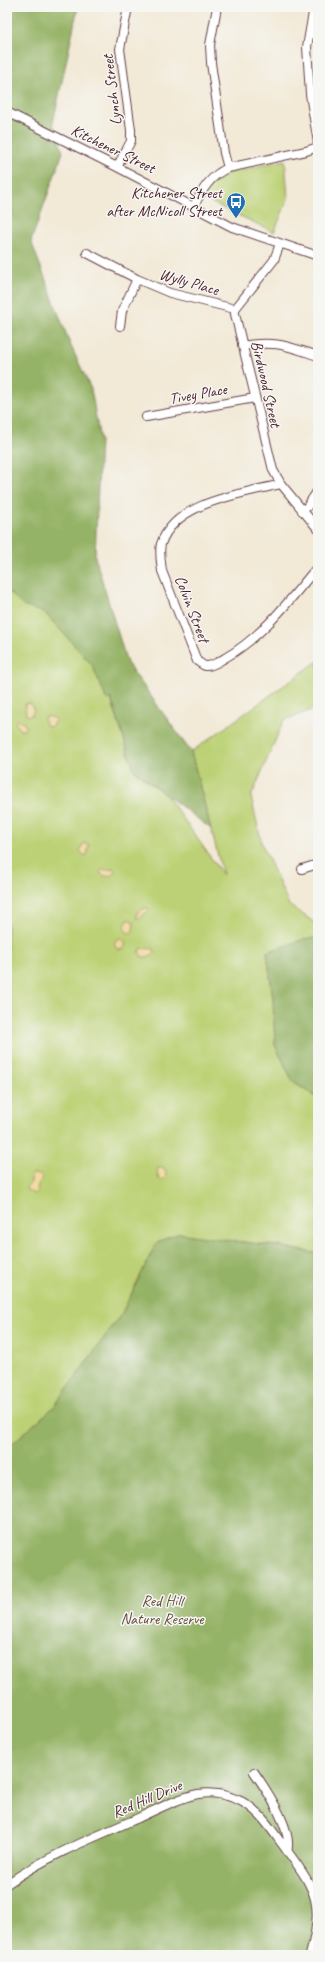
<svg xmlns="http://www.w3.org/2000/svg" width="325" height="1962" font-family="Caveat,sans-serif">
<rect width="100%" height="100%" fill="#f6f6f2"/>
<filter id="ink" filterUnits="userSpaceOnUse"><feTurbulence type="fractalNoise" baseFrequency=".025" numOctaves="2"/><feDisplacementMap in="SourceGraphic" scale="8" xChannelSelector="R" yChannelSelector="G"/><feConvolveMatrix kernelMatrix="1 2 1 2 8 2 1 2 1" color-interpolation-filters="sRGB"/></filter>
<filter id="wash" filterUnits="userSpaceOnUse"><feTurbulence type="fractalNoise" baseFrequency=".012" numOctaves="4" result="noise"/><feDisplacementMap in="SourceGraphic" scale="16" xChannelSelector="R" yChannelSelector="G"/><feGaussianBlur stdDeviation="0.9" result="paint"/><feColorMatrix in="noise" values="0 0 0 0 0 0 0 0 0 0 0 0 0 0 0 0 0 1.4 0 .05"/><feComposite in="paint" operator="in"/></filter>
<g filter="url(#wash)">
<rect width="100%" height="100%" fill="#f2e9d6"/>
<path fill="#bcd175" stroke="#837850" d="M285 160 288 199 274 232 204 199C205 189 216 178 225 174Z
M7 511 85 620 134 770 168 797 223 875 191 752 318 661V708L284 720 251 797 262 844 289 905 318 925V937L304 939 267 952 273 999 275 1045 293 1082 318 1098V1254L281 1246 214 1239 180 1233 157 1242 122 1313 53 1408 7 1448Z"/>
<path fill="#95b366" stroke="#706948" d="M7 7H78L53 123 63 152 31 241 70 344 91 389 100 440 95 557 127 663 191 752 211 829 134 770 111 698 107 700 92 665 45 613 23 606 7 590Z
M318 937V1098L293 1082 275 1045 273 999 267 952 304 939Z
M180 1233C226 1241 272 1244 318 1254V1955H7V1448L53 1408 122 1313 157 1242Z"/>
<path fill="#eeda9e" stroke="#9c7c64" d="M28 703 31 704 34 711 30 716 26 715 25 704Z
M47 716 56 719 51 727 45 725 44 718Z
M17 719 24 723 26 727 24 730H20L15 722Z
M84 843 89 845 87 855 84 856 80 850Z
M113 868 115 871 112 875 104 876 100 873 102 869 107 870Z
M145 908H148L149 911 137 919V912Z
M128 919 134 922 133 931 130 933 127 932 124 928Z
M114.5 944a5.5 5.5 0 1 1 11 0a5.5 5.5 0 1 1-11 0Z
M142 948 154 949 155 953 148 957H142L139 952Z
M162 1167 165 1169 166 1176 162 1180 159 1179 157 1172 158 1168Z
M34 1174 40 1175 42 1178 38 1185 37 1192 34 1194 27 1190 26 1188 31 1182V1175Z"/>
</g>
<g filter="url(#ink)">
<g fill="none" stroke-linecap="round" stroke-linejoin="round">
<defs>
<path id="minor" d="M217 7 210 45 211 63 224 153 228 168
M314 7 307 47 310 94 318 143
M7 112 117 167 232 227 318 256
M117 167 131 141V130L120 49 128 7
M194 206C202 190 211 175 228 168L306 151 318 147
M280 244 274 260 235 309V314L273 470 281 484 318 529
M87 253 137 279 170 293 235 309
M120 326 122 311 137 279
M242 346C276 340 287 346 318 356
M146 417 255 398
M281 484C243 494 175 501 161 544 159 552 161 562 162 571L197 661C199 662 202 665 205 666 212 667 219 661 225 658 263 636 290 600 318 566
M302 511 307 507 318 490
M302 869 318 864
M254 1772C266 1789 294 1831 287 1852
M7 1884C47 1856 92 1838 136 1819 156 1810 177 1798 198 1794 210 1792 224 1794 236 1799 260 1808 273 1833 288 1852 317 1891 324 1906 310 1955"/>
</defs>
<use href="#minor" stroke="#633d45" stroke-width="10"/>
<use href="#minor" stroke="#fff" stroke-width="8"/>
</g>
</g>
<defs>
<symbol id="bus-pin" viewBox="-11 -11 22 30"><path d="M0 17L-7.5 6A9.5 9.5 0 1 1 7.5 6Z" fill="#1f6fb2" stroke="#f6f6f2"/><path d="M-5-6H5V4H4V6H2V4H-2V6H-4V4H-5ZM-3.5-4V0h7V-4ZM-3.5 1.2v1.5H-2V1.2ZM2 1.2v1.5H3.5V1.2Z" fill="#fff"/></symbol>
</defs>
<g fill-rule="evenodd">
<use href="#bus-pin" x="225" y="191" width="22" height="30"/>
</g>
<g text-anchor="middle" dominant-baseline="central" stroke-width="3" stroke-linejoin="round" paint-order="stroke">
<g font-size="16" fill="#4a1f2b" stroke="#f6f6f2">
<text transform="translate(112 90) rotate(-97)">Lynch Street</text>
<text transform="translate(113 149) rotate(26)">Kitchener Street</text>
<text transform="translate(189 282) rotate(16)">Wylly Place</text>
<text transform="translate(266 384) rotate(77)">Birdwood Street</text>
<text transform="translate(198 394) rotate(-10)">Tivey Place</text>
<text transform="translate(192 609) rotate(69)">Colvin Street</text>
<text transform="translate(147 1799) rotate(-23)">Red Hill Drive</text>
</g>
<g font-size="16" fill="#4a1f2b" stroke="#f6f6f2" text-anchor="end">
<text x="222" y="193">Kitchener Street<tspan x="222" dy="18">after McNicoll Street</tspan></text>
</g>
<g font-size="16" fill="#664c3e" stroke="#f6f6f2">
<text x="162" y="1601">Red Hill<tspan x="162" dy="18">Nature Reserve</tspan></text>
</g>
</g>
<rect width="325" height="1962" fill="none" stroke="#f6f6f2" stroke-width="24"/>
</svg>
